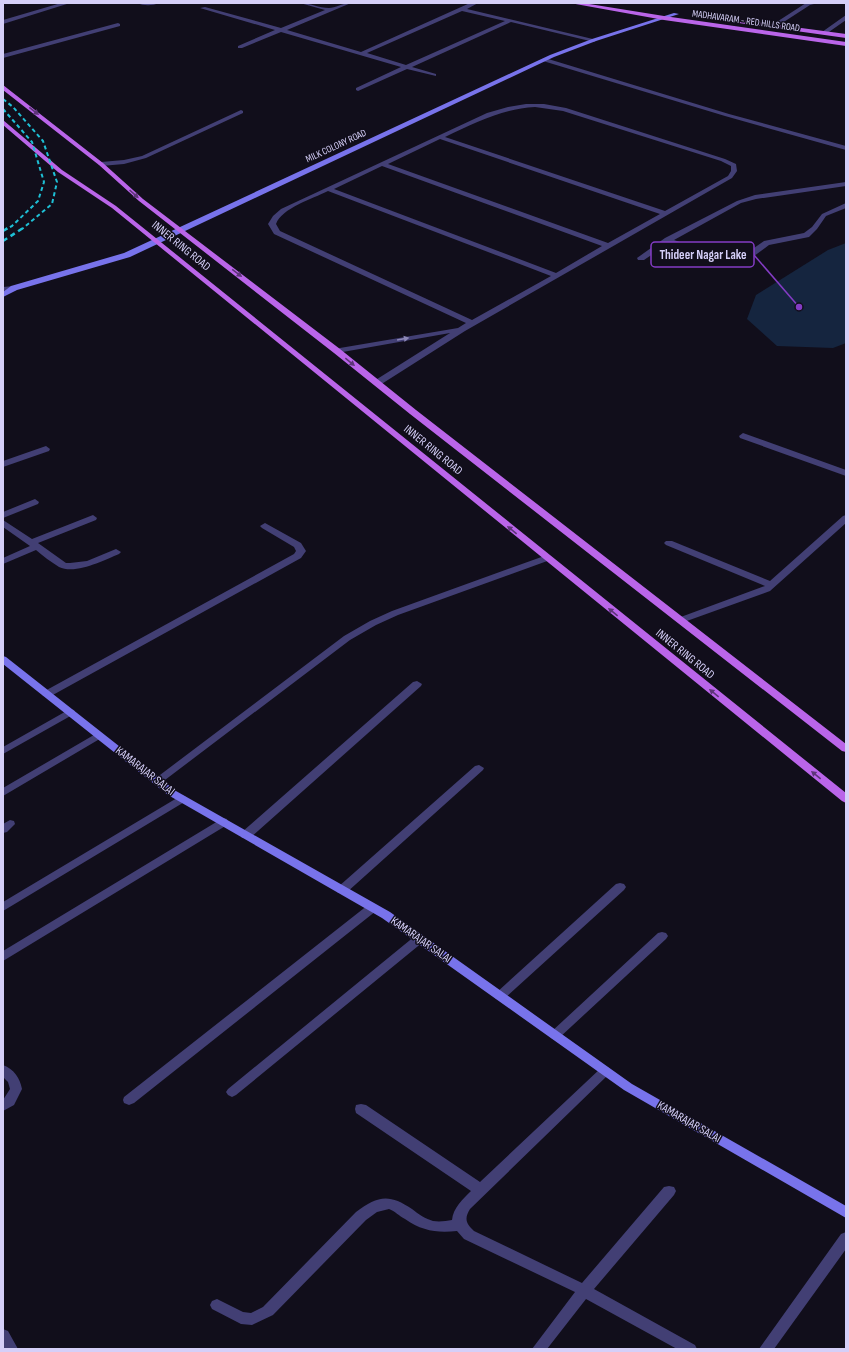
<svg xmlns="http://www.w3.org/2000/svg" width="849" height="1352" font-family="'Sofia Sans Condensed',sans-serif">
<rect width="100%" height="100%" fill="#110e1b"/>
<path fill="#15253f" d="M846 243V343L833 348 777 346 747 319 756 295 828 250Z"/>
<g fill="none" stroke-linecap="round" stroke-linejoin="round">
<path fill="#423f74" fill-rule="evenodd" d="M61 3H70L3 24V20Z
M138 3H158C154 6 142 6 138 3Z
M300 3C310 3 319 8 329 8 335 8 343 3 351 3L287 30 361 52 470 3H478L467 9 597 40 594 42 511 22 412 67 436 74V76L407 69 358 91 356 90V88L401 67 281 32 242 48H238V46L275 30 200 8 205 7 281 28 325 10ZM462 11 505 21 406 65 367 53Z
M806 3H818L810 5 776 27H772V25Z
M846 15V20L826 34H822V32Z
M118 23 120 24V26L3 58V54Z
M526 104H544L566 108 725 159 736 164 737 171 732 178 465 331 380 385H374V381L450 333 337 353 333 351 334 349 458 328 466 323 274 234 268 224 273 216 281 209 487 113 508 107ZM535 107 563 111 721 161 731 166V171L728 176 665 211 445 137C475 123 502 109 535 107ZM440 139 660 214 608 243 388 164ZM382 166 602 246 556 273 334 189ZM328 191 551 276 472 320 280 231 276 224C282 208 312 199 328 191Z
M241 110 243 111V113L146 158 124 164 101 166 98 164 101 162 124 160 142 156Z
M743 433 846 470V476L740 438 739 436Z
M846 515V523L770 591 684 622H678L676 620 678 618 765 586 666 545 664 543 666 541H672L770 581 843 516Z"/>
<path fill="#423f74" fill-rule="evenodd" d="M545 58 729 114 846 146V150L725 116 543 61 542 60Z
M846 182V186L756 199 741 203 674 240 723 257 736 258 744 255 764 241 804 233 812 227 822 214 846 203V208L826 216 817 229 809 237 769 245 750 259 736 262 719 261 669 243 644 260H638L637 258 665 238 737 201 755 195Z
M46 446 50 449 49 451 3 467V461Z
M35 499 39 502 38 504 3 518V512Z
M93 515 97 518 96 520 38 543 66 563H70L87 561 116 549 121 552 119 554C104 560 76 575 59 567 51 562 43 556 36 550L3 564V558L30 546 3 527V520L32 539Z
M265 523 301 543 306 551 301 558 51 696H43L42 694 43 692 294 554 296 551 294 547 262 528 260 526Z
M547 555 552 558 550 560 398 615 376 625 350 640 161 783 157 784 152 781 344 636 370 621 392 611Z
M417 681 422 684 421 686 250 838H242L240 835 242 832 413 682Z
M70 709 74 710 75 712 74 714 3 754V747Z
M99 732 104 735 103 737 3 796V788Z
M479 765 484 768 483 770 346 893H338L336 890 338 887 475 766Z
M182 795 186 797 187 799 186 801 3 911V902Z
M223 818 227 819 228 822 227 825 3 961V951Z
M10 820 14 821 15 824 7 832 3 833V824Z
M620 883 624 884 626 887 624 890 504 999 500 1000 496 999 494 996 496 993 616 884Z
M372 904 376 905 378 908 376 911 134 1103 129 1105 124 1103 123 1100 124 1097 368 905Z
M662 932 666 933 668 936 666 939 559 1038 555 1040 551 1038 549 1035 551 1032 658 933Z
M419 935 423 936 425 939 423 942 236 1095 232 1097 228 1095 226 1092 228 1089 415 936Z
M3 1065C14 1069 20 1078 22 1089L14 1105 3 1111V1100L10 1089 8 1082 3 1077Z
M605 1066 609 1068 611 1071 609 1074 470 1209C464 1219 466 1223 474 1231L582 1283 664 1187 669 1186 674 1187 676 1191 674 1195 594 1289 695 1345 697 1349H677L586 1299 547 1349H532L575 1292 464 1239 457 1231C437 1233 422 1231 405 1219 399 1216 395 1211 389 1209L377 1212 366 1220 273 1315 252 1325 241 1324 212 1309 210 1305 212 1301 217 1299 243 1312 251 1313 263 1307 356 1212C377 1196 389 1193 412 1209 418 1214 426 1219 433 1221 440 1222 446 1221 452 1220 453 1208 463 1199 471 1191L356 1113 355 1109 356 1105 361 1104 366 1105 480 1182 601 1068Z
M846 1232V1249L774 1349H759L841 1234Z
M3 1329 8 1331 18 1349H3Z"/>
<path fill="#423f74" fill-rule="evenodd" d="M14 286H17V290L3 291V287Z"/>
<path fill="#7873eb" fill-rule="evenodd" d="M674 13 679 14 596 41 554 57 130 257 17 290 3 297V292L11 286 124 253 550 55 592 39Z
M3 656 6 657 176 791 390 912 632 1084 846 1206V1218L624 1090 382 918 168 795 3 664Z"/>
<path fill="#ba65e9" fill-rule="evenodd" d="M570 3H583L664 16 846 42V46L664 20Z
M698 14 846 34V38L696 17V15Z
M3 85 103 163 143 199 340 349 416 410 846 744V752L842 751 410 414 334 353 139 201 99 165 3 90Z
M3 120 62 170 116 206 846 793V803L842 801 112 208 58 172 3 125Z"/>
<path stroke="#1ec0d5" stroke-width="2" stroke-dasharray="4 3" stroke-linecap="butt" d="M3 99 13 107 43 141 57 182 52 204 22 229
M3 109 32 142 44 182 38 201 12 226 6 229"/>
<path stroke="#1ec0d5" stroke-width="2.5" stroke-dasharray="5 4" stroke-linecap="butt" d="M3 231 8 228
M3 241 23 228"/>
</g>
<defs><path id="oneway-solid" d="M-6-.8H1V-3.2L6.5 0L1 3.2V.8H-6Z"/></defs>
<g fill="#5d3578">
<use href="#oneway-solid" transform="translate(34 111) rotate(38)"/>
<use href="#oneway-solid" transform="translate(134 194) rotate(42)"/>
<use href="#oneway-solid" transform="translate(237 273) rotate(37)"/>
<use href="#oneway-solid" transform="translate(350 362) rotate(39)"/>
<use href="#oneway-solid" transform="translate(512 530) rotate(-141)"/>
<use href="#oneway-solid" transform="translate(613 612) rotate(-141)"/>
<use href="#oneway-solid" transform="translate(714 693) rotate(-141)"/>
<use href="#oneway-solid" transform="translate(816 775) rotate(-141)"/>
</g>
<use fill="#8c87b6" href="#oneway-solid" transform="translate(403 339) rotate(-10)"/>
<g text-anchor="middle" dominant-baseline="central" stroke-width="3" stroke-linejoin="round" paint-order="stroke">
<g font-size="10" fill="#d5cff8" stroke="#110e1b">
<text transform="translate(746 21) rotate(8)">MADHAVARAM - RED HILLS ROAD</text>
<text transform="translate(336 146) rotate(-25)">MILK COLONY ROAD</text>
</g>
<g font-size="12" fill="#d5cff8" stroke="#110e1b">
<text transform="translate(181 246) rotate(39)">INNER RING ROAD</text>
<text transform="translate(433 450) rotate(39)">INNER RING ROAD</text>
<text transform="translate(685 654) rotate(39)">INNER RING ROAD</text>
<text transform="translate(145 771) rotate(38)">KAMARAJAR SALAI</text>
<text transform="translate(421 940) rotate(35)">KAMARAJAR SALAI</text>
<text transform="translate(689 1122) rotate(30)">KAMARAJAR SALAI</text>
</g>
</g>
<path fill="none" stroke="#843cc5" stroke-width="1.5" d="M799 307L754 255"/>
<circle fill="#843cc5" stroke="#110e1b" stroke-width="1.5" cx="799" cy="307" r="4"/>
<rect fill="#110e1b" stroke="#843cc5" stroke-width="1.5" x="651" y="242" width="103" height="25" rx="4"/>
<g font-size="13" text-anchor="middle" font-weight="bold" fill="#d5cff8">
<text x="703" y="259">Thideer Nagar Lake</text>
</g>
<rect width="849" height="1352" fill="none" stroke="#d5cff8" stroke-width="8"/>
</svg>
